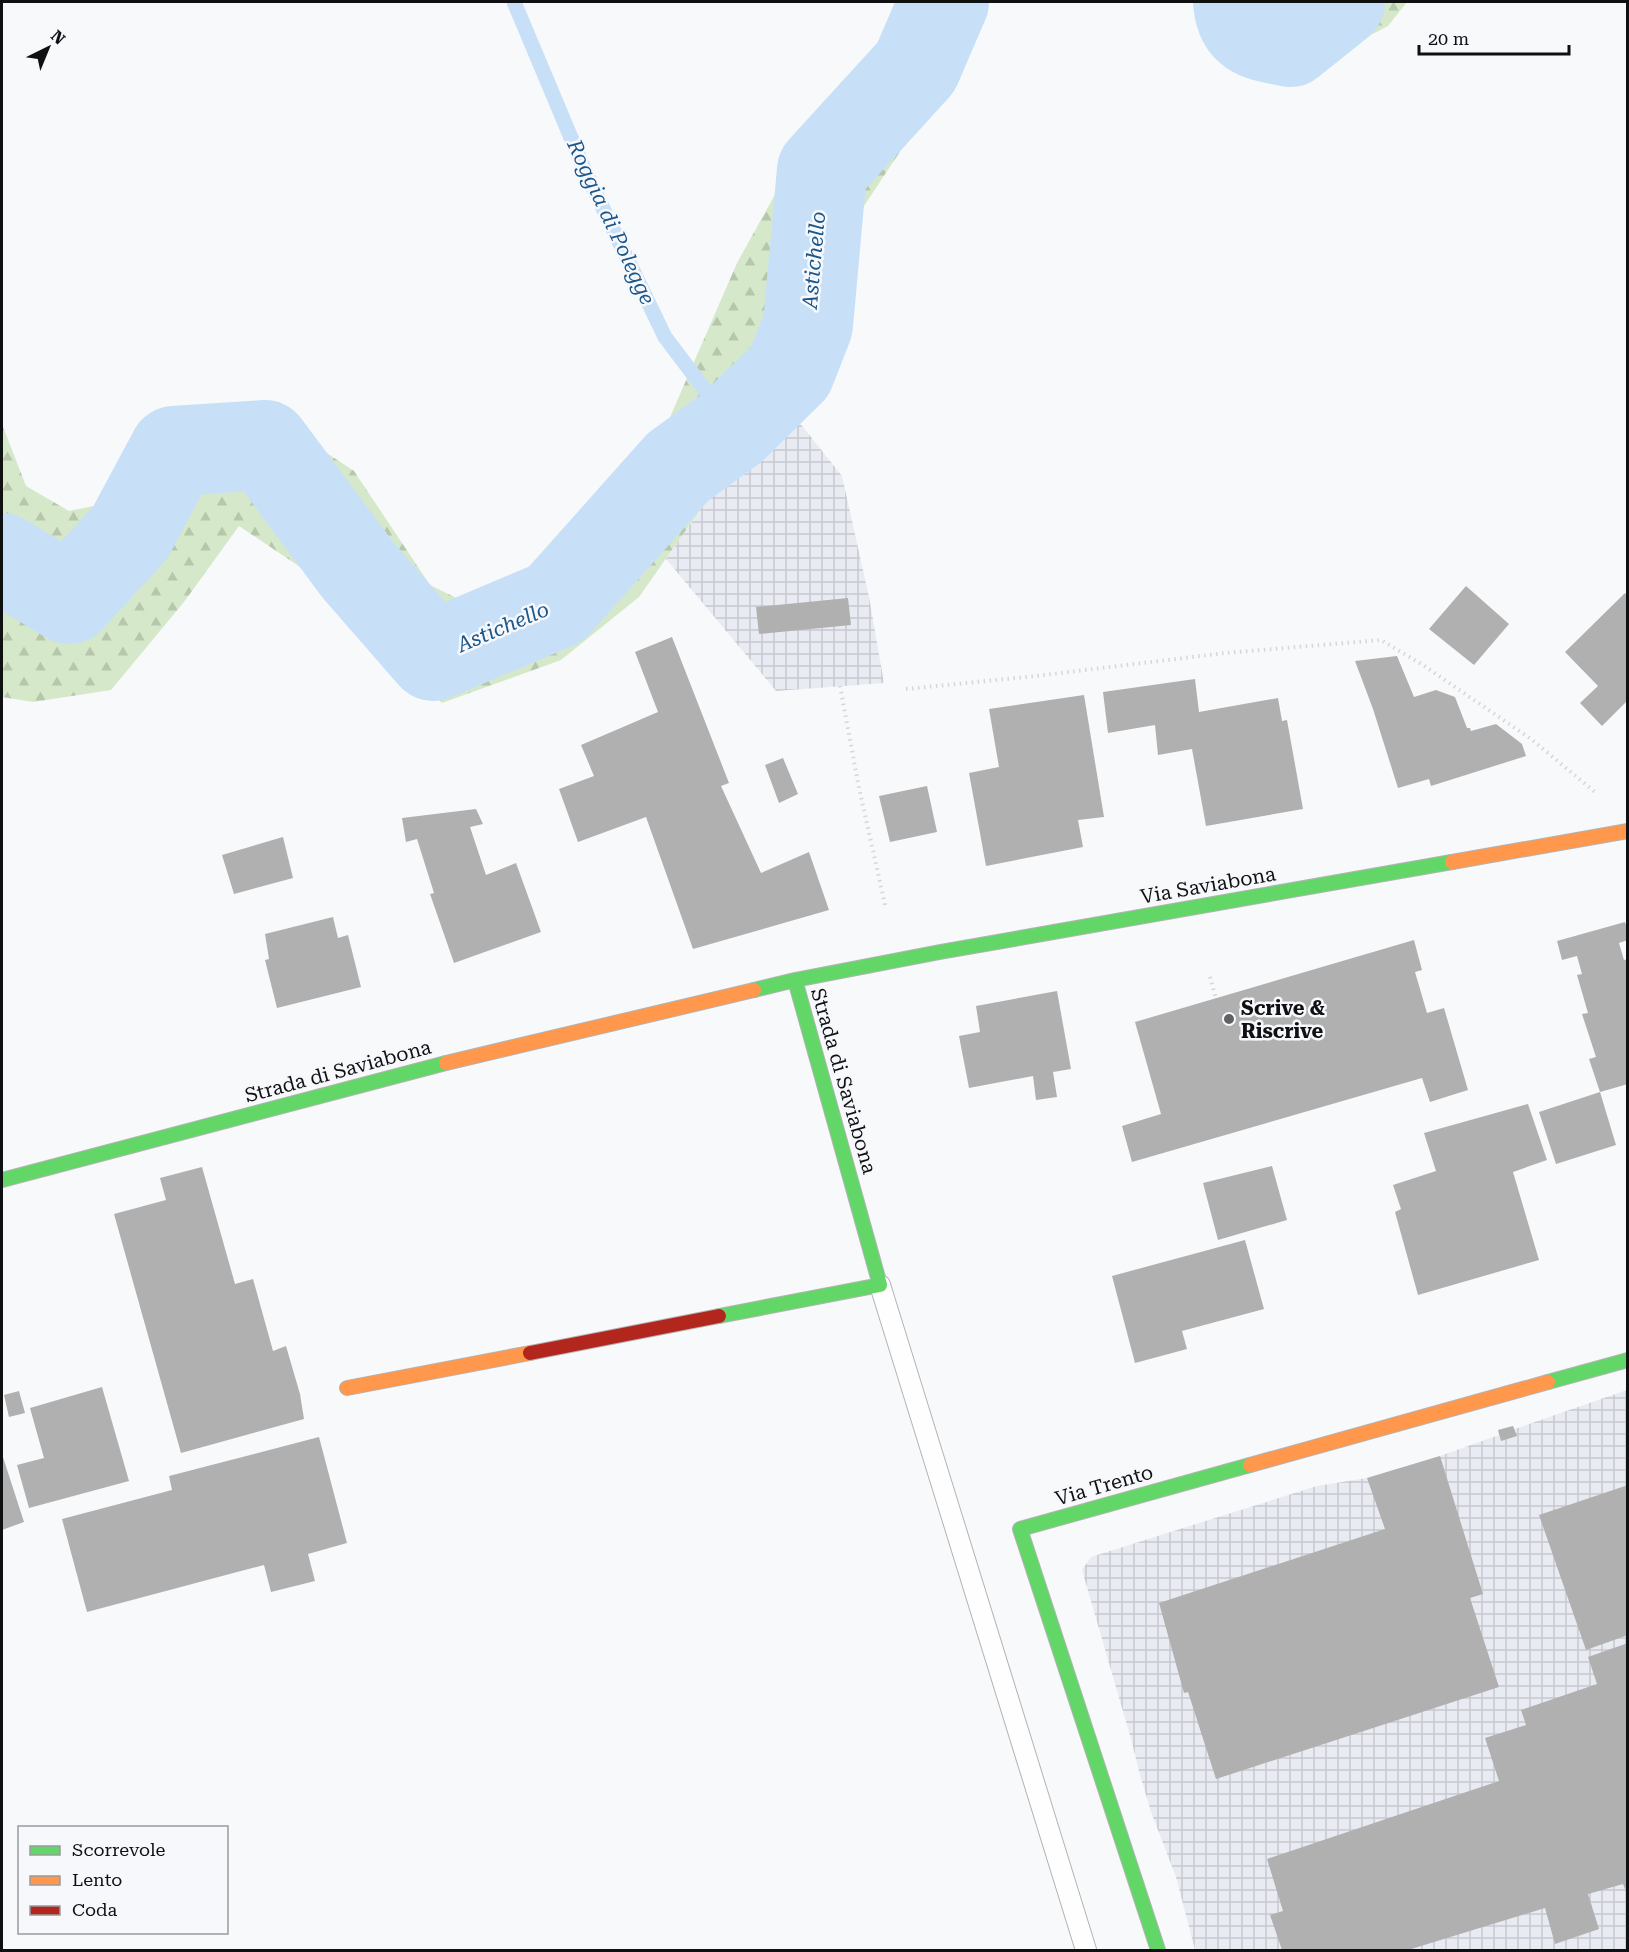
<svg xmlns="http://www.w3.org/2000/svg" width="1629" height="1952" font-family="'Roboto Serif',serif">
<defs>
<pattern id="industrial-grid" width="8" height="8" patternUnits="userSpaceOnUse" patternTransform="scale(1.5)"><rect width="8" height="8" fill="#e9ebf3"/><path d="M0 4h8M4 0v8" fill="none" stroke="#c7c8cf"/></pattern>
<pattern id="forest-firs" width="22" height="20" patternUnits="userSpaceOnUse" patternTransform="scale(1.5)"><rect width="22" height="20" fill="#d5e9ca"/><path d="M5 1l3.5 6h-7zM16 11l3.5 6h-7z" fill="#b6c7ac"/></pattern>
</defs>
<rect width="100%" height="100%" fill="#f8f9fb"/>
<path fill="url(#industrial-grid)" d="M791 412 842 476 869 597 884 683 776 691 666 559 712 493Z
M1627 1390V1950H1195L1176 1877 1151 1812 1140 1775 1131 1739 1082 1570 1091 1557 1317 1486 1367 1478 1440 1456 1499 1435 1498 1430 1513 1426 1515 1429Z"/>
<path fill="url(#forest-firs)" d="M895 2H989L959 81 919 123 852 224 842 324 815 383 791 412 712 493 639 597 561 660 442 703 312 575 239 526 184 602 111 690 33 702 2 697V424L26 486 69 511 118 501 182 419 259 408 354 471 430 585 483 611 549 582 664 431 737 263 819 115 886 39Z
M1193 2H1407L1388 26 1313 65 1255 58 1211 42Z"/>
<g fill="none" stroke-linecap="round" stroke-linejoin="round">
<path stroke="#c7e0f8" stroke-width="15" d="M514 2 585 171 665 337 733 427"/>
<path stroke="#c7e0f8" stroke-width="90" d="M1238 2C1241 36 1262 36 1290 42L1340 2
M2 558 69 599 130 533 174 451 265 445 358 570 433 656 556 604 678 467 733 427 790 371 808 325 822 170 916 67 944 2"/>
</g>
<path fill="#b0b0b1" d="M1466 586 1509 624 1474 665 1429 629Z
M1625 593 1628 596V700L1602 726 1580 703 1598 686 1565 652Z
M848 598 851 625 759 634 756 607Z
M672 637 729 783 721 786 761 873 809 852 829 910 693 949 646 817 578 842 559 789 594 776 581 745 658 712 635 652Z
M1397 656 1414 697 1436 690 1455 697 1467 728H1470L1471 731 1496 724 1522 744 1526 756 1431 786 1429 779 1398 788 1373 709 1355 661Z
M1195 679 1199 712 1278 698 1282 721 1287 720 1303 809 1206 826 1192 749 1158 755 1155 725 1108 733 1103 692Z
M1084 695 1104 817 1078 820 1083 847 986 866 969 773 999 767 989 709Z
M783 758 798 794 779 803 765 765Z
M927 786 937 832 890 842 879 796Z
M476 809 483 824 470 827 486 875 516 863 541 932 454 963 430 894 434 893 417 839 406 842 402 818Z
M283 837 293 878 234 894 222 855Z
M333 917 338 938 348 935 361 987 277 1008 265 960 269 959 265 934Z
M1625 922 1628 930V940L1619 943 1624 960 1628 959V1084L1600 1092 1589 1059 1596 1057 1582 1014 1588 1013 1577 975 1582 974 1577 956 1562 960 1557 941Z
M1414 940 1422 970 1415 972 1427 1013 1444 1008 1468 1090 1430 1102 1422 1078 1132 1162 1122 1126 1161 1114 1135 1022Z
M1057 991 1071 1069 1053 1072 1057 1097 1036 1100 1033 1076 969 1088 959 1036 980 1032 976 1006Z
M1600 1092 1616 1145 1556 1164 1539 1112Z
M1528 1104 1547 1160 1513 1172 1539 1260 1418 1295 1395 1212 1401 1209 1393 1185 1436 1171 1424 1133Z
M1272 1166 1287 1220 1218 1240 1203 1183Z
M202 1167 235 1284 253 1279 273 1351 286 1346 300 1394 304 1419 181 1453 114 1214 166 1200 160 1178Z
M1245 1240 1264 1309 1182 1331 1187 1349 1135 1363 1112 1276Z
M102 1387 129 1481 29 1508 17 1465 44 1458 30 1408Z
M19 1391 25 1413 9 1417 4 1395Z
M1513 1426 1517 1436 1501 1441 1498 1430Z
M319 1437 347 1543 308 1554 315 1581 271 1592 264 1565 87 1612 62 1519 172 1490 169 1476Z
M2 1454 24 1522 2 1530Z
M1440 1456 1483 1594 1470 1598 1499 1687 1216 1779 1188 1692 1184 1693 1159 1603 1385 1529 1367 1478Z
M1628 1485V1635L1586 1650 1539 1515Z
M1628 1643V1896L1623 1884 1588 1894 1599 1929 1555 1944 1545 1908 1408 1950H1282L1270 1915 1283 1911 1267 1859 1499 1781 1485 1738 1526 1725 1521 1710 1597 1684 1588 1657Z"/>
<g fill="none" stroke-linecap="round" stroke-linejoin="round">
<defs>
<path id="lane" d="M880 1285 1086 1950"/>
<path id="fast" d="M754 990 795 980 940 952 1452 862
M2 1180 446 1063
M719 1316 880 1285 795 980
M1548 1382 1628 1360
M1158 1950 1020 1529 1250 1465"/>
<path id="slow" d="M1452 862 1628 831
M446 1063 754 990
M347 1388 530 1353
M1250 1465 1548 1382"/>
<path id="jam" d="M530 1353 719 1316"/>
</defs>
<use href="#lane" stroke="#b3b4b5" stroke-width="22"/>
<use href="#fast" stroke="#b3b4b5" stroke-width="16"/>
<use href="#slow" stroke="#b3b4b5" stroke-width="16"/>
<use href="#jam" stroke="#b3b4b5" stroke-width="16"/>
<path stroke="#d6d6d7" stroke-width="4" stroke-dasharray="1.5 4.5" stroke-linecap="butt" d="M840 686 859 788 886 909
M906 689 1036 676 1225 653 1381 640 1423 665 1531 739 1595 792
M1210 977 1216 999"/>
<use href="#lane" stroke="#fefefe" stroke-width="20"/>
<use href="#fast" stroke="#63d668" stroke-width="14"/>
<use href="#slow" stroke="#ff974d" stroke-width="14"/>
<use href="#jam" stroke="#b3261e" stroke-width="14"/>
</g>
<circle fill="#616263" stroke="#f7f8fc" stroke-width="2" cx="1229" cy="1019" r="6"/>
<g text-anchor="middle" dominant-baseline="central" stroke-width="5" stroke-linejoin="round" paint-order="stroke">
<g font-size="20" fill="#0f1011" stroke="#f7f8fc">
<text transform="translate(1208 885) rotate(-10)">Via Saviabona</text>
<text transform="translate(338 1071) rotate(-15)">Strada di Saviabona</text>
<text transform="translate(844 1081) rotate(74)">Strada di Saviabona</text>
<text transform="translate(1104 1485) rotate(-16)">Via Trento</text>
</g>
<g font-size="20" font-weight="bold" fill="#0f1011" stroke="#f7f8fc" text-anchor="start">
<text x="1241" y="1008">Scrive &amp;<tspan x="1241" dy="23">Riscrive</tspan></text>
</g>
<g font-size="21" font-style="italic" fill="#1a578b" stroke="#f7f8fc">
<text transform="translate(611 222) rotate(65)">Roggia di Polegge</text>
<text transform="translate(814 260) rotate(-85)">Astichello</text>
<text transform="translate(503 627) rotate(-23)">Astichello</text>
</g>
</g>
<rect width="1629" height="1952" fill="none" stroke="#0f1011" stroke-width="6"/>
<rect x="18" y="1826" width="210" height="108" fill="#f7f8fc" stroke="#9a9b9e" stroke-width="1.5"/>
<rect x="30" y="1846" width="30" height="9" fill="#63d668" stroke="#9a9b9e" stroke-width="1.5"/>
<text x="72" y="1856" font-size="18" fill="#0f1011">Scorrevole</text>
<rect x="30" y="1876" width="30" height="9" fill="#ff974d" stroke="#9a9b9e" stroke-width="1.5"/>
<text x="72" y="1886" font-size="18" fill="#0f1011">Lento</text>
<rect x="30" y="1906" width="30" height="9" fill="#b3261e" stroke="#9a9b9e" stroke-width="1.5"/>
<text x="72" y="1916" font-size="18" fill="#0f1011">Coda</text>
<g transform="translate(48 48) rotate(43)" stroke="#f7f8fc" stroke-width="4.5" paint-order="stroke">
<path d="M0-4.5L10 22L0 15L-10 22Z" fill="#0f1011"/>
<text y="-9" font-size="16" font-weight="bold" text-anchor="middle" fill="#0f1011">N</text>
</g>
<path d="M1419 45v9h150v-9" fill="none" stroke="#0f1011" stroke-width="3"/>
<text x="1428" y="45" font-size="18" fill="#0f1011" stroke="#f7f8fc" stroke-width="4.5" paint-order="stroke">20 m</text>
</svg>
